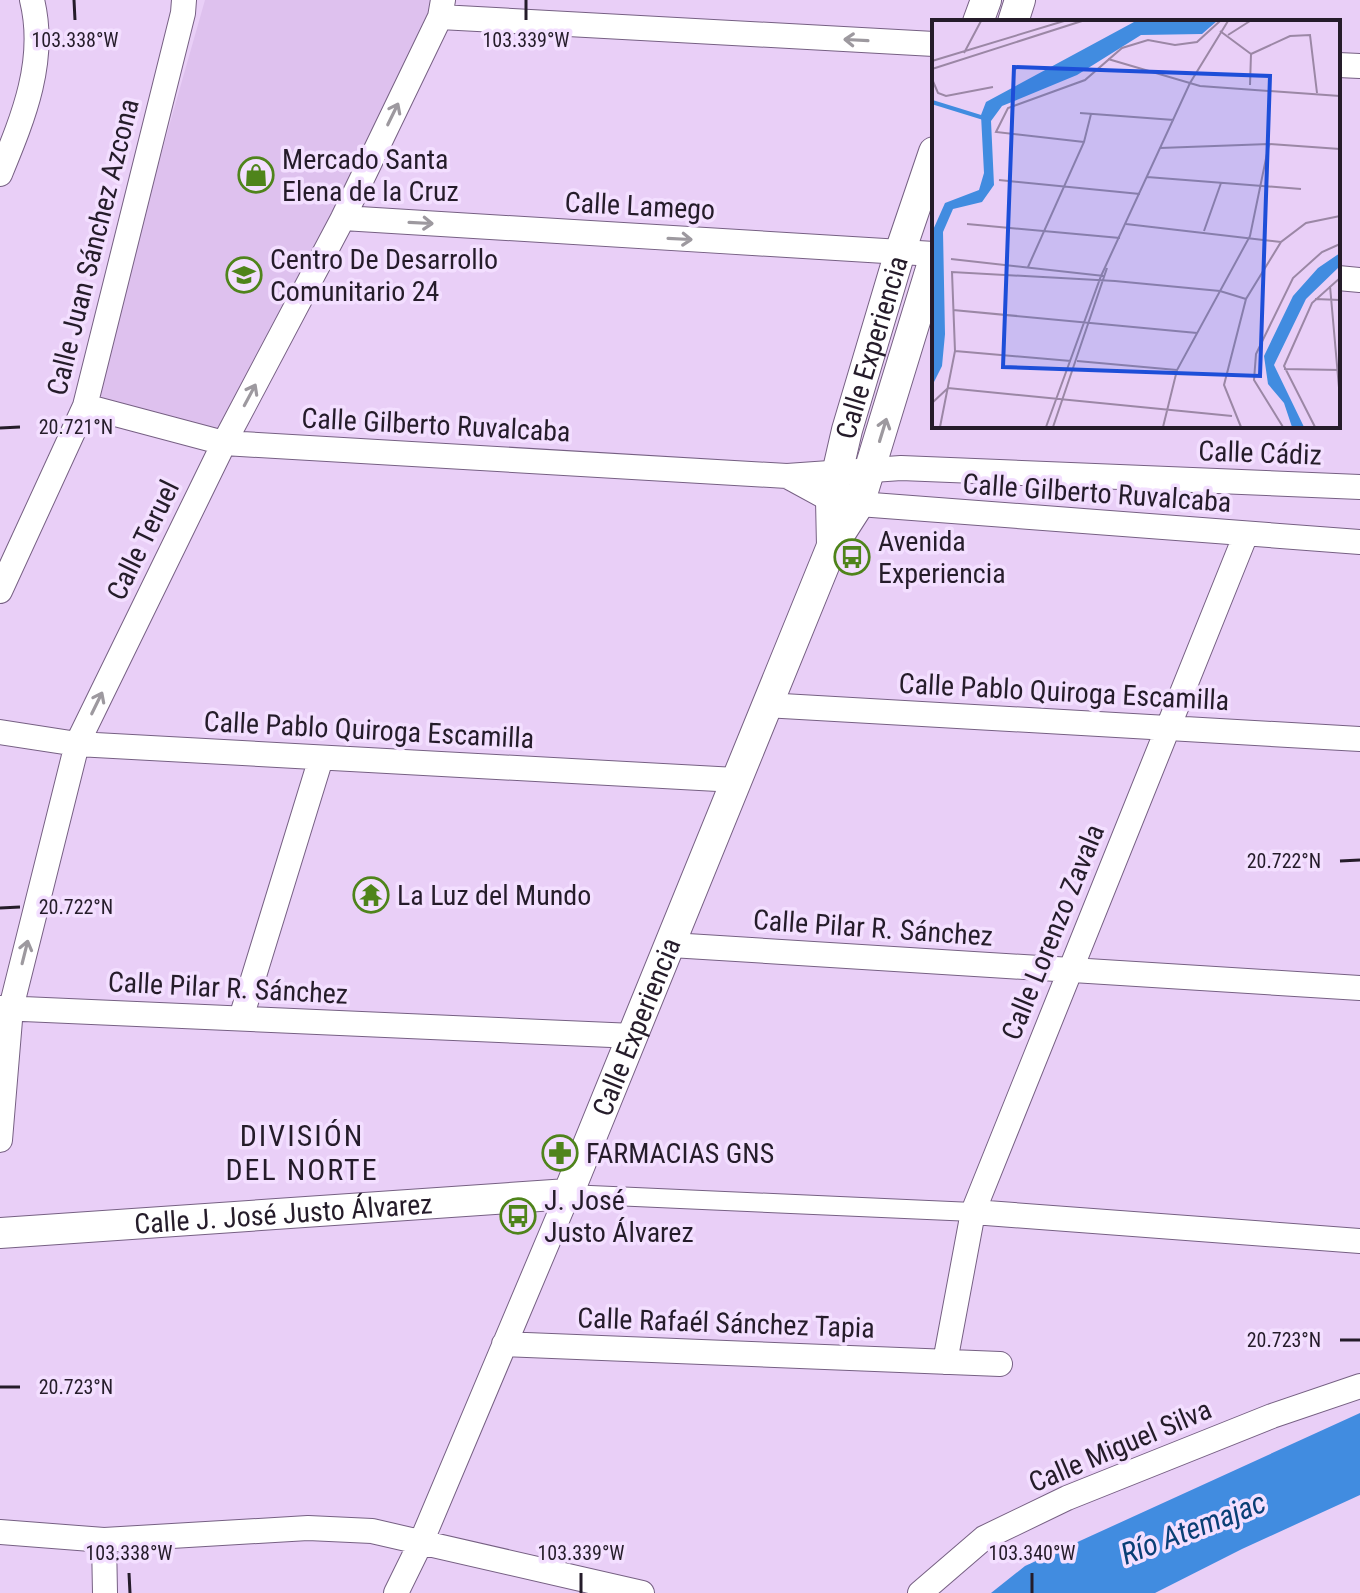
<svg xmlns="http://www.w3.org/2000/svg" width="1360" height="1593" font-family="'Roboto Condensed',sans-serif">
<rect width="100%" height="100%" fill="#e9cff7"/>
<path fill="#dec1ee" d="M205 0H437L221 442 90 404Z"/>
<path fill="#418ce0" d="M1360 1413V1495L1242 1549 1155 1593H991L1025 1566Z"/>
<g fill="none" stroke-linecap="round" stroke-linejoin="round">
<defs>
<path id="pedestrian" d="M568 1194 973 1212"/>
<path id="minor" d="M440 17 934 44
M1338 65 1360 66
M0 174C23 118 47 61 32 0
M343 218 934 254
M1338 278 1360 280
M85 406 224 443 787 476 901 468 1360 487
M787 476 831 500 859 504 1360 542
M0 591 85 406 183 13 184 0
M765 705 1360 739
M0 732 77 744 736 780
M671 945 1360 988
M0 1008 634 1036
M241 1018 321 758
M0 1140 11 1008 77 744 224 443 343 218 440 17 443 0
M973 1212 1360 1241
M504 1344 1000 1364
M945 1362 973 1212 1246 534
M0 1532 104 1540 308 1528 372 1531 642 1593
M104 1540 105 1593
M396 1593 422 1540 568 1194
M920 1593 984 1538 1067 1498 1272 1416 1360 1386"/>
<g id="tertiary">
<path d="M978 22 986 0"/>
<path d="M1013 22 1020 0"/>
<path id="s1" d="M832 546 831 500 847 430 900 252 934 152"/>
<path id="s2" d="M0 1233 568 1194 832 546 859 504 934 259"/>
</g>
</defs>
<use href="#pedestrian" stroke="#766083" stroke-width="20"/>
<use href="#minor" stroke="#766083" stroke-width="26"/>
<use href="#tertiary" stroke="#766083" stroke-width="32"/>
<use href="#pedestrian" stroke="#fff" stroke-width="18"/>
<use href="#minor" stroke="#fff" stroke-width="24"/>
<use href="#tertiary" stroke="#fff" stroke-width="30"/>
</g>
<defs><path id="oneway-shaft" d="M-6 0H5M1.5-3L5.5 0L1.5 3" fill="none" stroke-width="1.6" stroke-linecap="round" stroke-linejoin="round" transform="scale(2)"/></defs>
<g stroke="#9d999f">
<use href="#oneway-shaft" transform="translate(856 40) rotate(-177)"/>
<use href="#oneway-shaft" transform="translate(393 114) rotate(-64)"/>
<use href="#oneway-shaft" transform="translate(421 223) rotate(3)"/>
<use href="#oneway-shaft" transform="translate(680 239) rotate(3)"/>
<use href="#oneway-shaft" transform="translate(250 395) rotate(-62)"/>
<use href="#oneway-shaft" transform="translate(883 430) rotate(-73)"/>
<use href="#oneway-shaft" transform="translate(97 703) rotate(-64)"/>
<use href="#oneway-shaft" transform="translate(25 952) rotate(-76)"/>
</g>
<path fill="none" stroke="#251c2a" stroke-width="3" d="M74 0 75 20M526 0V20M0 428 20 427M1340 861 1360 860M0 908 20 907M1340 1340H1360M0 1387H20M129 1573 130 1593M581 1573V1593M1032 1573V1593"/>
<defs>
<symbol id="shop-ring" viewBox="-11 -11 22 22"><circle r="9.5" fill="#f3dfff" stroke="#4f841b" stroke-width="1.5"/><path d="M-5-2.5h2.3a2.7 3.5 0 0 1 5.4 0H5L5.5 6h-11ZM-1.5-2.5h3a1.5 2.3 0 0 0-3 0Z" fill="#4f841b"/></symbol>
<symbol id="school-ring" viewBox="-11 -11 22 22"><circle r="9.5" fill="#f3dfff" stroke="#4f841b" stroke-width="1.5"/><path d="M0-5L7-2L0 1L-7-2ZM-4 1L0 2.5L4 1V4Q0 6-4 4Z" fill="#4f841b"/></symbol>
<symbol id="bus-ring" viewBox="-11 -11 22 22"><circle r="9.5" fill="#f3dfff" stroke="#4f841b" stroke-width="1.5"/><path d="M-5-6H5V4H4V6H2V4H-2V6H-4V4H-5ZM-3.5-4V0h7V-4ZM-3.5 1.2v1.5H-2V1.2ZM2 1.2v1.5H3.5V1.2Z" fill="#4f841b"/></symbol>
<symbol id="temple-ring" viewBox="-11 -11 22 22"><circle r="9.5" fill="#f3dfff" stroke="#4f841b" stroke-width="1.5"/><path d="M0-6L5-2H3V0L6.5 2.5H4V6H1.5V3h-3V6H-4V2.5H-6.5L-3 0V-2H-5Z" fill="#4f841b"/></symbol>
<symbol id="pharmacy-ring" viewBox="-11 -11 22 22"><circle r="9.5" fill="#f3dfff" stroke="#4f841b" stroke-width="1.5"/><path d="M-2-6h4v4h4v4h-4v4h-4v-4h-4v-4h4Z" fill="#4f841b"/></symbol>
</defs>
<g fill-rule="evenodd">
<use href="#shop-ring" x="236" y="155" width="40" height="40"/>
<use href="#school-ring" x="224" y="255" width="40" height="40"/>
<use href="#bus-ring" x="832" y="537" width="40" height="40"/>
<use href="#temple-ring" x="351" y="875" width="40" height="40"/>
<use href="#pharmacy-ring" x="540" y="1133" width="40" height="40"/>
<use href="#bus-ring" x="498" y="1196" width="40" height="40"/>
</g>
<g text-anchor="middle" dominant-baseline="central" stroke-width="7" stroke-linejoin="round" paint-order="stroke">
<g font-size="28" fill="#251c2a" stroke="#f3dfff" text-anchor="start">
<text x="282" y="159">Mercado Santa<tspan x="282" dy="32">Elena de la Cruz</tspan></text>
<text x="270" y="259">Centro De Desarrollo<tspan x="270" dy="32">Comunitario 24</tspan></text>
<text x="878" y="541">Avenida<tspan x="878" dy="32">Experiencia</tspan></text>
<text x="397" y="895">La Luz del Mundo</text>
<text x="586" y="1153">FARMACIAS GNS</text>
<text x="544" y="1200">J. José<tspan x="544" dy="32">Justo Álvarez</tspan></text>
</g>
<g font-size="28" fill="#251c2a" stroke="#f3dfff">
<text transform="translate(640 206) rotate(3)">Calle Lamego</text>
<text transform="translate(93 247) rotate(-76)">Calle Juan Sánchez Azcona</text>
<text stroke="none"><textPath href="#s1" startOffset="204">Calle Experiencia</textPath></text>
<text transform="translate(436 425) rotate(3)">Calle Gilberto Ruvalcaba</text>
<text transform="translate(1260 453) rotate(2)">Calle Cádiz</text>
<text transform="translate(1097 493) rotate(4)">Calle Gilberto Ruvalcaba</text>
<text transform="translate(143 540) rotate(-64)">Calle Teruel</text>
<text transform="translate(1064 692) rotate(3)">Calle Pablo Quiroga Escamilla</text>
<text transform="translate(369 730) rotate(3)">Calle Pablo Quiroga Escamilla</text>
<text transform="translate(873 928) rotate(4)">Calle Pilar R. Sánchez</text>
<text transform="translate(1053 932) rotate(-68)">Calle Lorenzo Zavala</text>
<text transform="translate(228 988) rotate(3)">Calle Pilar R. Sánchez</text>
<text stroke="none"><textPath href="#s2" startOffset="750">Calle Experiencia</textPath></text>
<text stroke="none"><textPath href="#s2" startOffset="284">Calle J. José Justo Álvarez</textPath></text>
<text transform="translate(726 1323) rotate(2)">Calle Rafaél Sánchez Tapia</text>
<text transform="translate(1120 1446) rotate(-23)">Calle Miguel Silva</text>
</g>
<g font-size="30" letter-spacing="2" fill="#251c2a" stroke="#f3dfff">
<text x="302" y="1135">DIVISIÓN<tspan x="302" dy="34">DEL NORTE</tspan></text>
</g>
<g font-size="30" font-style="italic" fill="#093f75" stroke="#f3dfff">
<text transform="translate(1193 1528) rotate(-21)">Río Atemajac</text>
</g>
</g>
<g transform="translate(932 20)">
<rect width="408" height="408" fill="#e9cff7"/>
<path d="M285 1 270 14 209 15 145 55 70 86 59 101 62 165 50 182 21 189 11 212 13 314 10 346 0 366 1 210 13 183 47 170 52 153 49 95 54 82 202 2ZM408 233V246L374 279 342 345 372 407H360L352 383 336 364 332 336 361 276 386 248Z" fill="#418ce0"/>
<path fill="none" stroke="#418ce0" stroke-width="4" d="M0 82 55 99"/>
<path fill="none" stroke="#9b87a5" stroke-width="2" d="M288 11 319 34M296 15 318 1M32 33 49 1M319 34 358 16 378 15 385 73M176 39 268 66 408 76M0 41 132 1M0 49 150 1M0 59 6 73 14 76 61 67M318 65 319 34M148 93 242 100M152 122 64 112 76 88 153 60 190 28 216 20 243 25 265 22 288 1M228 128 337 124 408 129M215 157 369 169M67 160 208 174M35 204 188 218M194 204 349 222M272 211 289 163M19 239 172 256M96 247 152 122 159 94M398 266 408 379M383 279 408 280M21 290 265 313M23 331 139 341M145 341 245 350M352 349 408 350M0 383 16 368 300 396M8 407 23 331 20 252 183 261 288 271 314 279M114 407 169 256 258 63 296 1M121 407 175 248M231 407 245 350 318 216 337 124M309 407 292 365 314 279 349 222 374 203 408 196M351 407 322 360 324 334 361 258 390 232 408 224M383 407 352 346 380 283 408 258"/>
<path fill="#1d4ed8" fill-opacity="0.15" stroke="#1d4ed8" stroke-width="4" d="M82 47 338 56 328 356 71 347Z"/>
<rect width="408" height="408" fill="none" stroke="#251c2a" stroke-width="4"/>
</g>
<g font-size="20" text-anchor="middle" fill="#251c2a" stroke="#f3dfff" stroke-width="7" stroke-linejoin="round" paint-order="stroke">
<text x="75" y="47">103.338°W</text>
<text x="526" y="47">103.339°W</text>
<text x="76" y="434">20.721°N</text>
<text x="1284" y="868">20.722°N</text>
<text x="76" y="914">20.722°N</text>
<text x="1284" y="1347">20.723°N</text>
<text x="76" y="1394">20.723°N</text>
<text x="129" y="1560">103.338°W</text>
<text x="581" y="1560">103.339°W</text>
<text x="1032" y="1560">103.340°W</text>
</g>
</svg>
